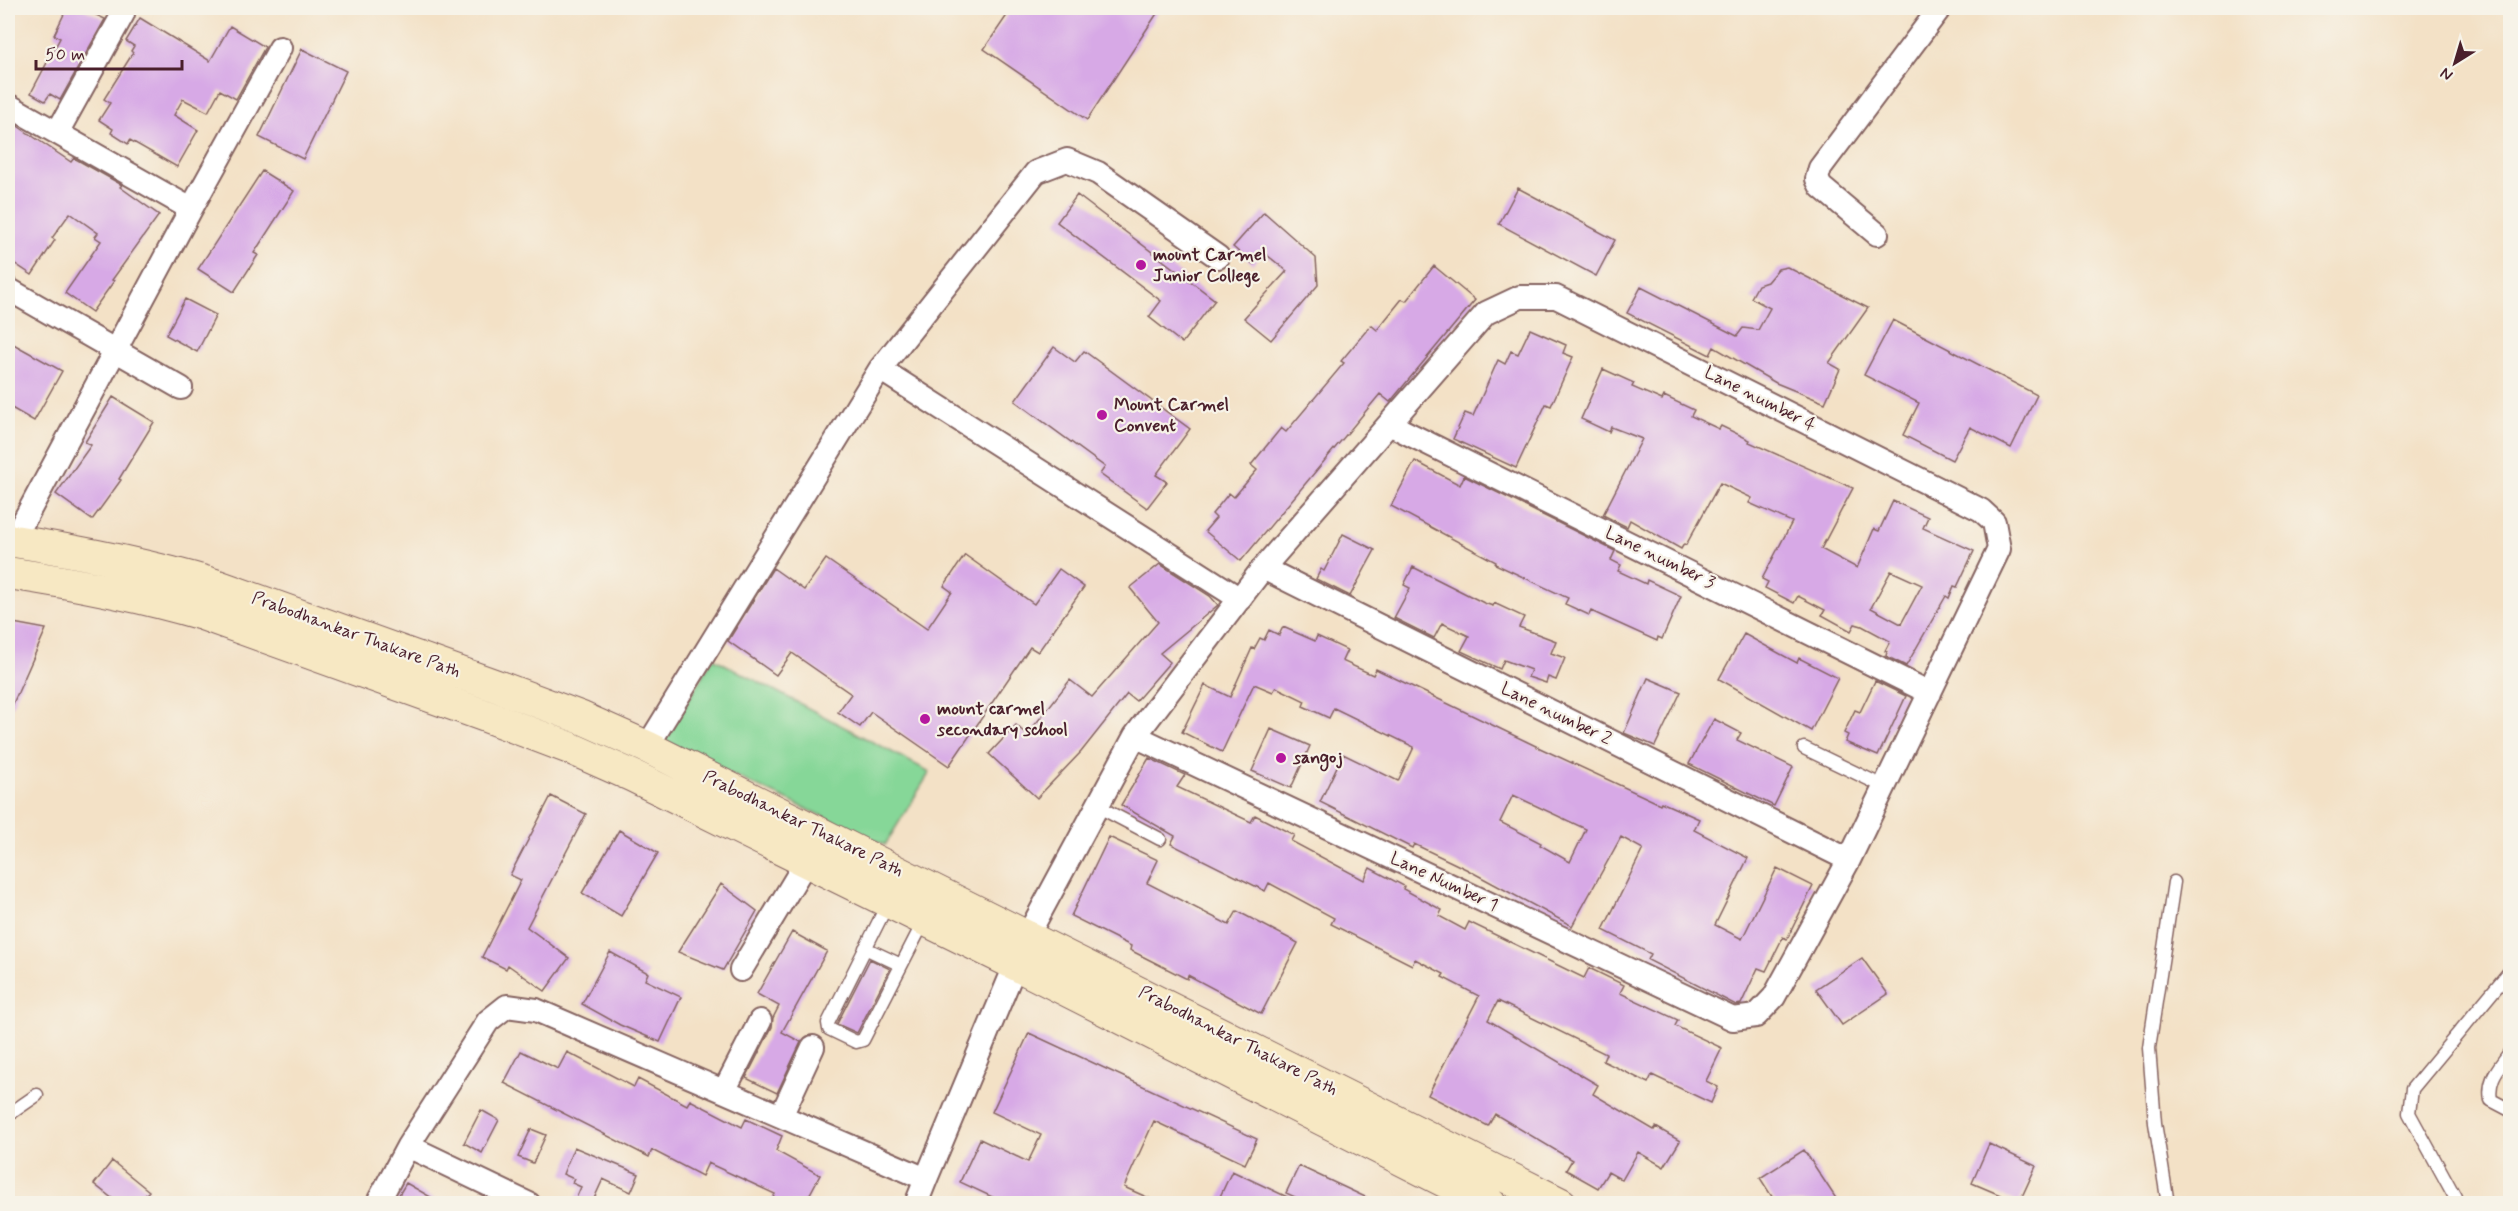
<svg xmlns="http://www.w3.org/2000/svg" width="2518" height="1211" font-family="Mynerve,sans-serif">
<rect width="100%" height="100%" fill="#f7f3e8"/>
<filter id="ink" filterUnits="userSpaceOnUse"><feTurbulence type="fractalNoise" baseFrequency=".0167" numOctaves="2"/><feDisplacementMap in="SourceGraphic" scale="12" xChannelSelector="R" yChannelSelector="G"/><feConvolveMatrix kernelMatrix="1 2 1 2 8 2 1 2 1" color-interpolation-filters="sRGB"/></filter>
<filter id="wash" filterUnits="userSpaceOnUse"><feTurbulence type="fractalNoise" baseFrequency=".008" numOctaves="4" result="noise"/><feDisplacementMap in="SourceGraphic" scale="24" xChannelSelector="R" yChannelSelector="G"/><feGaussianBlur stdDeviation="1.35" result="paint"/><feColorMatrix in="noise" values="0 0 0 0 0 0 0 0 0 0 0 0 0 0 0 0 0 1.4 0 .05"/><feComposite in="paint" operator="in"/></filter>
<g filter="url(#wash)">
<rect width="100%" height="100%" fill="#f3e1c6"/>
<path fill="#86d798" stroke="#687b62" stroke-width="1.5" d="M713 658 930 772 885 845 663 743Z"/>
<g id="blocks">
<path fill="#d7a9e6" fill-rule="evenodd" d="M67 8H81L105 19 60 100 50 94 45 101 31 93 60 38 54 35Z
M1012 8H1149L1158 12 1087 120 984 49Z
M140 18 210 61 230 26 265 47 236 99 220 90 208 112 183 99 174 115 198 130 177 167 130 140 128 144 111 133 113 129 99 120 110 103 104 99 133 53 131 51 134 46 126 41Z
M302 49 346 71 303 159 259 137Z
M13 123 71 162 74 158 122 185 120 187 159 215 112 280 114 281 92 312 65 293 101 241 95 237 98 233 70 213 52 238 55 240 32 275 8 259V131Z
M262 171 294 191 254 253 258 255 234 292 198 269Z
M1518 188 1615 240 1596 276 1499 224Z
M1077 195 1215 300 1182 343 1149 317 1161 301 1057 222Z
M1264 212 1316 258 1318 285 1271 340 1244 318 1287 271 1263 252 1253 264 1233 247Z
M1434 266 1475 300 1390 402 1380 394 1241 561 1205 531 1216 518 1212 514 1229 493 1234 497 1257 470 1251 465 1281 428 1286 432 1344 363 1341 361 1371 325 1377 330 1402 299 1406 301Z
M1787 267 1868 308 1829 363 1840 369 1825 403 1776 383 1714 347 1710 355 1627 313 1641 287 1737 336 1743 328 1758 330 1770 308 1751 298 1758 285 1767 282 1778 269Z
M185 299 216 315 197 352 166 335Z
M1893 320 2037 395 2011 448 1970 427 1952 460 1903 435 1919 403 1864 375Z
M1530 329 1566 345 1563 353 1573 357 1551 406 1546 404 1516 468 1453 439 1465 413 1473 416 1498 360 1505 364 1511 351 1518 354Z
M8 341 62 371 34 421 8 406Z
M1054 347 1075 362 1084 351 1190 429 1156 475 1167 482 1147 508 1100 474 1105 467 1015 401Z
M1603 369 1634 383 1632 387 1662 400 1664 396 1694 410 1691 416 1719 429 1721 426 1750 440 1749 442 1853 488 1821 549 1857 568 1874 529 1879 531 1893 501 1928 517 1923 528 1974 551 1957 587 1954 586 1949 598 1946 596 1906 666 1886 656 1887 652 1885 651 1890 641 1862 626 1855 624 1851 631 1822 615 1825 610 1798 596 1794 603 1765 588 1768 582 1762 579 1792 522 1749 503 1752 498 1720 483 1686 545 1684 544 1681 549 1630 520 1627 527 1603 515 1642 439 1611 427 1609 432 1581 419ZM1891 571 1922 585 1901 624 1871 608Z
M113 397 154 422 119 479 121 480 92 520 56 494 91 445 85 442Z
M1415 461 1460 485 1464 476 1615 551 1611 560 1621 565 1618 571 1646 584 1647 580 1681 596 1662 639 1658 637 1657 641 1591 611 1589 615 1565 604 1568 598 1495 564 1496 562 1391 506Z
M1343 534 1375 550 1350 596 1316 579 1321 569 1324 571Z
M965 555 1034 604 1059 569 1084 587 1038 652 1030 647 949 766 871 712 860 727 838 712 851 694 792 653 776 675 728 641 773 568 804 590 826 559 927 629 952 592 944 586Z
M1160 564 1210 596 1218 605 1160 653 1170 662 1136 701 1127 694 1081 752 1037 798 989 754 1016 725 1027 735 1070 680 1092 697 1158 622 1130 588Z
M1413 567 1484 603 1493 606 1494 603 1524 617 1519 627 1556 641 1551 653 1565 658 1556 680 1548 677 1546 683 1528 677 1531 670 1504 660 1500 669 1461 651 1469 636 1442 623 1434 638 1394 618 1410 588 1404 585Z
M8 622 46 629 8 715Z
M1283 627 1315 641 1317 636 1347 650 1342 661 1373 675 1376 669 1542 749 1660 804 1661 802 1699 819 1694 830 1748 858 1715 925 1742 939 1777 868 1813 886 1787 939 1783 937 1766 971 1758 968 1741 1004 1736 1005 1648 960 1651 954 1603 930 1643 849 1621 837 1572 926 1466 869 1414 844 1412 848 1320 802 1343 754 1398 781 1414 747 1334 708 1329 718 1303 706 1305 701 1276 687 1273 692 1254 684 1222 752 1182 732 1205 685 1230 697 1252 648 1254 649 1260 638 1264 640 1269 630 1279 635ZM1513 795 1586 829 1570 862 1540 845 1541 843 1500 822Z
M1744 634 1797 663 1799 658 1838 678 1811 731 1719 679Z
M1648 678 1681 692 1655 746 1624 733Z
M1875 681 1906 696 1878 756 1845 742 1848 735 1844 733 1855 710 1860 712Z
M1714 719 1741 733 1737 740 1793 767 1774 806 1689 764Z
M1271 729 1310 746 1291 788 1252 771Z
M1149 758 1185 775 1177 787 1251 822 1255 815 1294 835 1291 841 1364 880 1370 868 1404 886 1403 889 1442 910 1439 916 1465 930 1469 922 1584 978 1589 968 1624 985 1620 993 1678 1020 1675 1026 1722 1048 1706 1081 1718 1087 1711 1103 1652 1075 1648 1083 1603 1061 1606 1054 1498 1001 1488 1020 1598 1085 1593 1094 1654 1130 1656 1127 1680 1141 1664 1167 1638 1152 1622 1180 1608 1172 1598 1188 1566 1170 1572 1160 1495 1114 1488 1126 1428 1095 1479 996 1442 977 1444 974 1415 959 1412 965 1331 924 1334 918 1269 883 1265 891 1171 844 1175 836 1121 805Z
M551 796 586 814 527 927 569 958 545 991 508 965 506 969 482 957 521 880 510 875Z
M619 830 658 853 621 916 582 893Z
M1109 837 1158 860 1147 883 1229 925 1237 911 1298 943 1261 1014 1188 975 1187 979 1130 950 1131 946 1071 916Z
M721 884 757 911 723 970 678 952Z
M792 932 827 951 782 1032 801 1042 777 1093 746 1078 772 1027 773 1018 779 1006 757 994Z
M610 952 648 973 645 980 681 997 660 1042 620 1025 582 1004Z
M1862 958 1888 994 1842 1025 1816 989Z
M870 959 890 969 857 1033 837 1024Z
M1029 1033 1257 1139 1245 1164 1154 1121 1124 1187 1160 1203H1005L960 1182 980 1139 1028 1162 1041 1135 992 1112Z
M521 1051 558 1069 567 1052 634 1087 638 1079 687 1105 690 1100 742 1127 746 1119 782 1136 776 1151 820 1175 805 1203H770L775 1194 708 1163 702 1176 652 1150 649 1157 504 1083Z
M481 1110 499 1120 482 1153 464 1143Z
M531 1129 546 1135 533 1163 518 1157Z
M1989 1144 2036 1166 2019 1203 1972 1183Z
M574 1147 639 1174 631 1192 603 1179 592 1203H574L581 1187 572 1183 574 1179 563 1174Z
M1804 1150 1839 1203H1776L1760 1178Z
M112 1161 149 1191 138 1203H118L94 1184Z
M1299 1166 1378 1203H1308L1286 1193Z
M1232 1171 1300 1203H1217Z
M406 1183 441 1203H394Z"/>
</g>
</g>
<g filter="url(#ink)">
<use href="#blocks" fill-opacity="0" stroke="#856361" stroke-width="1.5"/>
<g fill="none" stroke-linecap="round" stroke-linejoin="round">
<defs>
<path id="lane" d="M1804 748 1885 787
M1097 806 1160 839
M888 903 828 1023 829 1029 856 1042 863 1040 924 921
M865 948 901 965
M2510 1052C2499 1068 2487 1079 2491 1100L2510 1110
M8 1115 37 1095
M2168 1204 2155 1123 2149 1048 2174 882
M2455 1204V1197L2409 1113 2412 1089 2510 971"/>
<path id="street" d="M8 105 191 209
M57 133 123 14
M1877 234 1821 187 1817 179 1820 168 1940 8
M8 289 181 388
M880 369 1240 599
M1389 424 1930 693
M13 541 191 209 280 48
M1263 568 1849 860
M647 747 880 369 1036 172 1067 160 1098 173 1218 257
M741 970 806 862
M724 1091 760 1021
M781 1116 813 1047
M408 1146 529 1204
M926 1179 1028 935 1135 736 1263 568 1486 313 1520 297H1556L1981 510 1994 522 1999 549 1849 860 1774 997 1756 1016 1733 1019 1135 736
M377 1204 408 1146 488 1021 507 1006 536 1010 926 1179 916 1204"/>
<path id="secondary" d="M8 540C77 551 145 564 212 584L494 685 582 718 647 747 1561 1204
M8 573C74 583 138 595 202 614L483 715 570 748 633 776 1015 964 1490 1204"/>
</defs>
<use href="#lane" stroke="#856361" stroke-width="15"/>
<use href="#street" stroke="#856361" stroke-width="26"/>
<use href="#secondary" stroke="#856361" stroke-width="34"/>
<use href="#lane" stroke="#fff" stroke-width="12"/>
<use href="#street" stroke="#fff" stroke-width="22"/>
<use href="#secondary" stroke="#f7e8c3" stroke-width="32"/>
</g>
</g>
<g fill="#b5179e" stroke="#f7f3e8" stroke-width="2">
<circle cx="1141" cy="265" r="6"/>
<circle cx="1102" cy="415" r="6"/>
<circle cx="925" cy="719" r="6"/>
<circle cx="1281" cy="758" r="6"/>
</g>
<g text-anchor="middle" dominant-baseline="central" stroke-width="4.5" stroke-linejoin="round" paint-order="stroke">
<g font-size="18" font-weight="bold" fill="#4a1f2b" stroke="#f7f3e8" text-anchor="start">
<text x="1153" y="255">mount Carmel<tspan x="1153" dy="21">Junior College</tspan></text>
<text x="1114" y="405">Mount Carmel<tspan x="1114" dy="21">Convent</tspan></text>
<text x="937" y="709">mount carmel<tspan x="937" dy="21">secondary school</tspan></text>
<text x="1293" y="758">sangoj</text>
</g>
<g font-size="18" fill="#4a1f2b" stroke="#f7f3e8">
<text transform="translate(1760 399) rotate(27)">Lane number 4</text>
<text transform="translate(1660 558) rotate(26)">Lane number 3</text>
<text transform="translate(356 635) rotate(20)">Prabodhankar Thakare Path</text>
<text transform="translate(1556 714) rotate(26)">Lane number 2</text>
<text transform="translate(803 824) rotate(26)">Prabodhankar Thakare Path</text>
<text transform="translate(1444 882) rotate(25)">Lane Number 1</text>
<text transform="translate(1238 1041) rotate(27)">Prabodhankar Thakare Path</text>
</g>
</g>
<rect width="2518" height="1211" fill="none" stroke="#f7f3e8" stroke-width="30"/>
<g transform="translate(2455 63) rotate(217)" stroke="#f7f3e8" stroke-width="4.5" paint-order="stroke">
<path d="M0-4.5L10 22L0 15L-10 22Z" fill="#4a1f2b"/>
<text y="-9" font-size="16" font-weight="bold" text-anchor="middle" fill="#4a1f2b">N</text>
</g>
<path d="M36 60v9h146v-9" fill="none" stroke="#4a1f2b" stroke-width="3"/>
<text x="45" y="60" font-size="18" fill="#4a1f2b" stroke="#f7f3e8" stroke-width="4.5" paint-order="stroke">50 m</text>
</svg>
